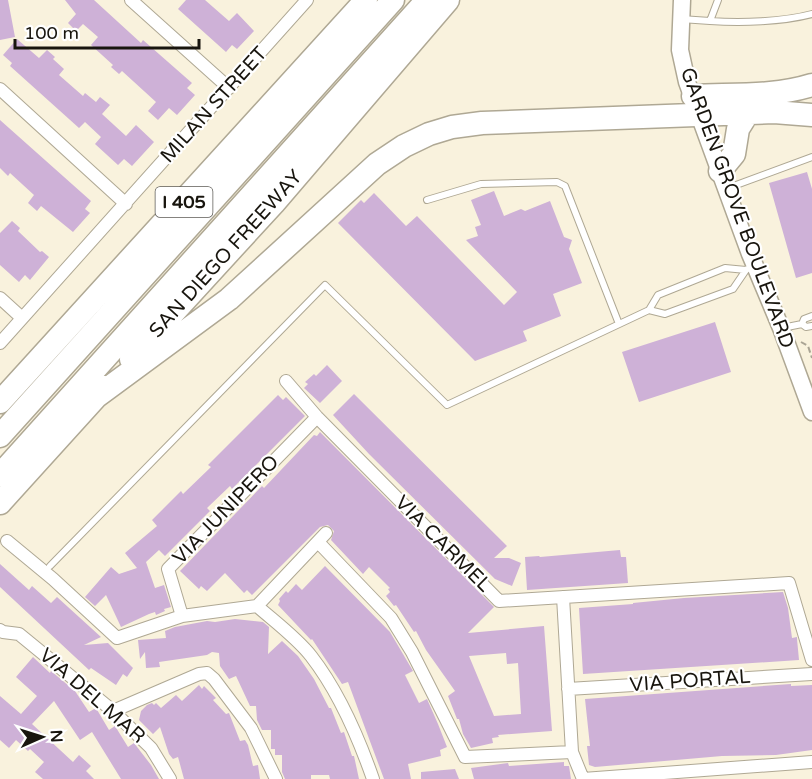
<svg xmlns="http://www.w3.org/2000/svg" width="812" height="779" font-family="'Varela Round',sans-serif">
<rect width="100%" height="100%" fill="#f9f2dd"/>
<path fill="#ceb1d7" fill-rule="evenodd" d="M0 0H8L15 37 0 40Z
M65 0H94L141 43 143 40 192 83 187 88 195 95 177 115 169 108 158 120 148 111 156 102 122 71 119 74 111 67 113 65 91 45 98 37 83 24 76 31 68 23 76 14Z
M186 0H205L229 21 237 13 254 31 237 49 232 45 226 52 178 9Z
M17 39 39 58 47 50 55 57 53 59 64 69 59 75 83 96 85 93 96 102 100 97 110 105 102 114 126 136 136 125 154 142 132 166 124 159 118 165 95 144 101 137 85 122 79 128 10 66 12 63 3 55Z
M0 120 91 201 85 209 90 213 73 232 41 206 37 211 28 203 34 195 10 173 8 176 0 168Z
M807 172 812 189V273L796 278 769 183Z
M494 191 504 216 521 209 525 211 550 201 564 237 572 240 569 249 582 283 553 294 561 316 523 331 527 341 475 361 338 223 361 200 364 203 374 193 406 226 417 216 504 305 517 292 466 240 478 236 475 227 481 225 471 200Z
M12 221 20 228 18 231 40 252 42 251 49 257 30 280 25 275 19 282 0 265V233Z
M715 322 731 372 639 402 622 352Z
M327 365 342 381 320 403 304 388 308 384 305 382 314 374 316 376Z
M354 394 507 546 494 558H509L521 563 512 586 495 579 369 454 333 415Z
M278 395 283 400 286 397 305 416 232 489 230 486 207 508 210 511 165 556 159 550 146 562 155 588 164 585 171 607 164 609 165 611 156 615 155 612 149 614 121 627 106 595 95 606 85 597 111 567 119 574 137 568 125 553 157 526 152 520 181 491 183 494 211 467 208 465Z
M320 432 494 607 468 633 544 626 552 731 498 735 499 737 492 738 493 743 471 748 463 734 459 719H457L448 696 455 691 426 650 416 631 414 632 396 605 394 606 386 596 390 592 388 589 390 588 369 567 363 574 331 540 334 531 328 525 320 527 252 595 247 590 244 593 225 573 207 591 201 586 199 589 180 571 262 486 264 488 314 435 317 436ZM506 653 507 664 518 663 521 714 494 716 469 656Z
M620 550 621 557H626L628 583 527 590 525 557 539 556 540 557Z
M0 564 29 590 32 586 51 603 57 597 101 637 84 645 108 643 133 668 127 677 123 674 116 685 91 668 89 670 0 587Z
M325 566 390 632 413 671 405 675 419 703 427 699 438 724 447 747 440 750 441 756 408 764 411 779H384L348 682 342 684 312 639 311 640 278 605 280 601 279 599 286 591 288 593 296 584 302 590Z
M783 592 788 608 792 638 797 637V639L799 660 583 674 579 608 633 604V603L684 598Z
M235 619 263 622 269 627 268 654 282 641 298 656 314 679 329 708H331L341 733 344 732 352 756H354L359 779H330L329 775H311V779H285L282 772V755H275V749H271V730H262L257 720 256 706H250L236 676 229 679 220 666 219 653 212 652 207 655 159 662 160 667 146 668 145 652 140 659 138 640 166 638 165 631 175 627 207 621 215 622Z
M33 657 50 673 51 671 75 691 89 712 96 708 109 730 115 726 128 747 134 743 151 765 159 779H121L92 732 80 740 54 701 32 724 73 762 79 755 91 766 86 771 94 779H43L35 772 44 762 30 749 28 751 16 740 9 748 0 740V696L21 714 37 696 16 677Z
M791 684V686L812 685V750L776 755 722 756 595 767 589 765 587 746H590L585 699Z
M199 685 202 689 204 686 216 698 213 700 226 714 229 713 240 741 245 740 248 745 253 766 258 765 260 779H184L178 757 173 759 169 754 160 727 153 734 139 720 141 711 147 705 152 703 154 705 156 703 161 708 176 695 182 701Z
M564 762V766H569L571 779H474L471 768 508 763 509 766Z
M455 769 459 779H421V772Z"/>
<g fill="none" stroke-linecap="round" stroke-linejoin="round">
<defs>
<path id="lane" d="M681 19 710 21 718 0
M710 21C741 23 782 22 812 14
M728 188 812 157
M427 200 481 184 557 182 565 186 619 324
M649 310 665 314 733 289 746 270
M802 324 804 319 812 316
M782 328 802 324 806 327 812 326
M50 566 325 285 447 405 649 310 658 295 725 268 746 270 753 266"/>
<path id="street" d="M131 0 229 88
M0 89 126 204
M0 298 22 318
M0 343 307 0
M286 381 317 417 499 601 789 583 812 660
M7 541 53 579 117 638 182 616 257 606 326 533
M319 543 391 618 412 652 465 757 572 752
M563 597 572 752 583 779
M257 606C274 621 297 638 311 656 339 692 358 736 373 779
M182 616 168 569 317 417
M0 630 3 632 19 634 113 711 151 748 170 779
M568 689 812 674
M113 711 199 674 207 673 214 679 251 728 276 779
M583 779 812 762"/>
<path id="secondary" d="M682 0 680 50 687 82 750 254 781 328 812 412"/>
<path id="highway" d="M693 96C732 94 774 97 812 85
M720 171 734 154 738 129 748 113
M131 359 274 203 448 0
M96 397 229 299 377 164 404 146 429 134 452 127 482 123 774 112 812 115
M0 402 366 0
M0 436 393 0
M0 475 427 0
M0 503 105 387"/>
</defs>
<use href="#lane" stroke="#afa894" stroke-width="8"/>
<use href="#street" stroke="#afa894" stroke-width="14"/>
<use href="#secondary" stroke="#afa894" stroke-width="19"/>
<use href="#highway" stroke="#afa894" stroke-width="25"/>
<path stroke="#aaa494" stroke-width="2" stroke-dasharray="6 3" stroke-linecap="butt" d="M801 342 808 346 812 358"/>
<use href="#lane" stroke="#fff" stroke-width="6"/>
<use href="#street" stroke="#fff" stroke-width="12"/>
<use href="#secondary" stroke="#fff" stroke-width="16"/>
<use href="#highway" stroke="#fff" stroke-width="22"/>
</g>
<g text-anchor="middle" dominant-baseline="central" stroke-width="4.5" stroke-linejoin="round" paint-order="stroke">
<rect fill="#fff" stroke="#5d5b56" stroke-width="1.5" x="155.5" y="187" width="57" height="30" rx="4.5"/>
<g font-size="18" font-weight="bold" fill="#18150e">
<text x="184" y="202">I 405</text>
</g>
<g font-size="20" fill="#18150e" stroke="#fff">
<text transform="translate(214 105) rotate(-48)">MILAN STREET</text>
<text transform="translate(737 208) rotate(70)">GARDEN GROVE BOULEVARD</text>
<text transform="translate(226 254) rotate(-48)">SAN DIEGO FREEWAY</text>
<text transform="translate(226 510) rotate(-46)">VIA JUNIPERO</text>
<text transform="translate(443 544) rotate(45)">VIA CARMEL</text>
<text transform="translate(690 681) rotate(-4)">VIA PORTAL</text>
<text transform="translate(92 696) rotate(41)">VIA DEL MAR</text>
</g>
</g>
<g transform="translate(42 737) rotate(87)" stroke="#ffffff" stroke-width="4.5" paint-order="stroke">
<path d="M0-4.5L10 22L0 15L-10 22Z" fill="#18150e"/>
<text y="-9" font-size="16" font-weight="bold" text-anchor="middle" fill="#18150e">N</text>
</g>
<path d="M15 39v9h184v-9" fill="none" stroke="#18150e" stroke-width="3"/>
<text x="24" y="39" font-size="18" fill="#18150e" stroke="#ffffff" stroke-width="4.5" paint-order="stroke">100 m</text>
</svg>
